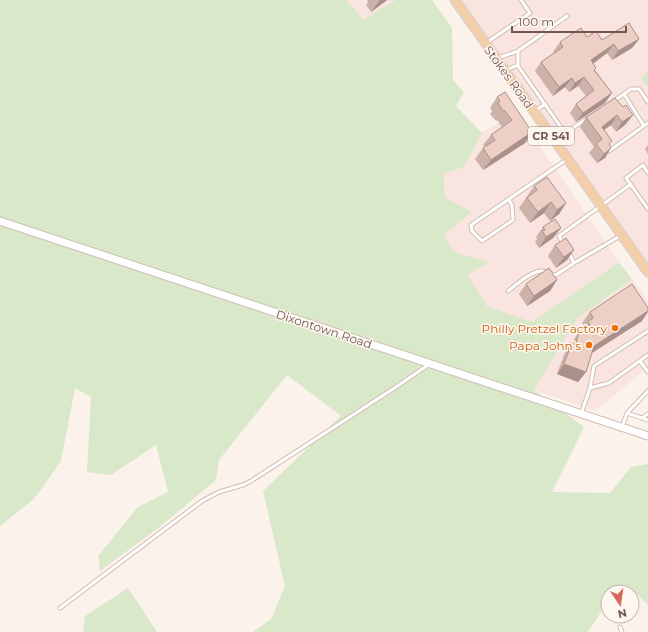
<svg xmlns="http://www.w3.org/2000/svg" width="648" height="632" font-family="Montserrat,sans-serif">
<rect width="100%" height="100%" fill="#fbf2eb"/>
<path fill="#fae4e0" d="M347 0H395L364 20Z
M455 0H648V71L641 78 648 88V272Z
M516 111 619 262 532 322 487 306 468 275 489 262 454 252 444 235 472 212 445 197 444 174 464 167 482 133Z
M632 279 648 301V367L595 411 534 390 577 319Z"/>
<path fill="#dae8ca" d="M0 0H347L364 20 395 0H432L452 28 453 80 464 92 456 106 482 133 464 167 444 174 445 197 472 212 444 235 454 252 489 262 468 275 487 306 532 322 619 262 632 279 577 319 534 390 584 427 552 492 610 493 631 467 648 464V605L630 587 616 590 614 592H608V601L588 632H253L271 619 285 586 263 491 341 416 287 375 219 460 216 480 161 526 100 571 98 556 138 507 168 492 156 445 111 475 87 472 91 397 75 388 61 461 34 499 0 526Z
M648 71V88L641 78Z
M128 588 157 632H83L85 616Z"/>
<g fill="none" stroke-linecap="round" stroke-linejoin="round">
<defs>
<path id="service" d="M486 43 530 13 521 0
M518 51V66L565 133
M498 58 518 51 567 16
M507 70 515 66H518
M624 94 644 126
M614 101 631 89H639L648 102
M535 111 545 104
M556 139 588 118
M609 151 648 123
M648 173 643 165 626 178 648 209
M509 200 512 205 513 220 482 241 472 231 471 225 566 160
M563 243 559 236 631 184
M569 253 574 263 620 236
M508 291C516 285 531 271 541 271 546 271 551 274 556 275L574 263
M640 361 648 372
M590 388 594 366 648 331
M627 413 648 391
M581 414 590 388 609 383 648 355
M642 418 648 414
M622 427 627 413 648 420
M60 608 202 501 219 492 243 485 251 481 396 387 428 365
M620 627 622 632"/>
<path id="tertiary" d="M0 221 648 436"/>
<path id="primary" d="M455 0 648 272"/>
</defs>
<use href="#service" stroke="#cfbcb4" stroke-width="5"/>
<use href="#tertiary" stroke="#cfbcb4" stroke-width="9"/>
<use href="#primary" stroke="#d8d0ce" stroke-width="11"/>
<use href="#service" stroke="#fff" stroke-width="3"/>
<use href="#tertiary" stroke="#fff" stroke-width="7"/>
<use href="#primary" stroke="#f3ceaa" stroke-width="9"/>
</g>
<path fill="#cdb2a9" d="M367 0H387L371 12 366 5 368 2Z
M587 37 602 40 639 39 632 48 612 60 607 53 593 64 595 70 612 93 605 103 576 122 570 113 576 104 586 96 578 86 569 92 565 87 553 96 535 71 541 62 554 53 553 52 560 42Z
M497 97 532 132 525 143 483 170 475 159 483 148 485 147 483 145 491 135 502 127 497 120 496 121 490 114 492 111 490 108Z
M615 98 626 124 616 132 611 125 604 130 610 145 611 148 605 158 597 163 589 153 594 147 580 127 586 117Z
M648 145V154L645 149Z
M534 186 566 203 559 214 550 221 544 213 530 223 519 208Z
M543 227 561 228 553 238 539 248 535 242 537 239 536 237Z
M555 245 567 260 556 268 548 256Z
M557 280 550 291 527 306 519 294 526 284Z
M590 312 642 321 592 353 586 372 578 382 557 374 565 352 579 332 582 330 584 326 582 323Z"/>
<path fill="#a7918a" d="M380 0H387L371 12 379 1Z
M639 39 632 48 612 60 618 51Z
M614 44 607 53 584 70 591 60Z
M584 77 578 86 569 92 575 83Z
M572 78 565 87 553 96 559 87Z
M612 93 605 103 576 122 583 113Z
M617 115 611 125 598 134 602 127Z
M633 115 626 124 616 132 622 122Z
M532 132 525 143 483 170 491 160Z
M611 148 605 158 597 163 604 154Z
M551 202 544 213 530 223 538 212Z
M566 203 559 214 550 221 557 210Z
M561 228 553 238 539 248 546 237Z
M574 250 567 260 556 268 564 257Z
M557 280 550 291 527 306 534 296Z
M648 311V312L642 321 587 356 594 346Z
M564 364 586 372 578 382 557 374Z"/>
<path fill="#eecfc5" stroke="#a7918a" d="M629 23 639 39 618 51 614 44 591 60 596 68 594 70 612 93 583 113 576 104 594 90 584 77 575 83 572 78 559 87 541 62 563 47 560 42 581 28 587 37 596 31 602 40Z
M505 92 532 132 491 160 483 148 495 140 491 135 512 120 504 110 503 111 498 103 500 101 497 97Z
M615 98 623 107 626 105 633 115 622 122 617 115 602 127 612 141 609 144 611 148 604 154 596 144 602 139 586 117Z
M547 177 566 203 557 210 551 202 538 212 527 198 537 190 534 186Z
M555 219 561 228 546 237 542 231 545 230 543 227Z
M566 238 574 250 564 257 555 245Z
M549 268 557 280 534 296 526 284Z
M632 284 648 308V311L594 346 586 372 564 364 572 342 576 343 579 332 590 325 588 322 593 318 590 312Z"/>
<g fill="#e8710a" stroke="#fef7f1" stroke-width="1.5">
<circle cx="615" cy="328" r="4"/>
<circle cx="589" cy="345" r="4"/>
</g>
<g text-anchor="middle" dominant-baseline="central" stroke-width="3" stroke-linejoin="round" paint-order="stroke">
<rect fill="#fef7f1" stroke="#9d8880" stroke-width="1" x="528" y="127" width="46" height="18" rx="3"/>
<g font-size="11" font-weight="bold" fill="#745850">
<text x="551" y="136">CR 541</text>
</g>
<g font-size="12" fill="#745850" stroke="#fef7f1">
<text transform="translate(509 77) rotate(54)">Stokes Road</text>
<text transform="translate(324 329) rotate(18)">Dixontown Road</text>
</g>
<g font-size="12" fill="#c56008" stroke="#fef7f1" text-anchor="end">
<text x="607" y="328">Philly Pretzel Factory</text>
<text x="581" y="345">Papa John's</text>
</g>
</g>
<g transform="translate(620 604) rotate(167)"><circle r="19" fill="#fef7f1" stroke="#c7b7b1"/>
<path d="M0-3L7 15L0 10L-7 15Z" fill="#d9665b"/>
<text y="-6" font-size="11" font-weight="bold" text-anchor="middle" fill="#745850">N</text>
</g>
<path d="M512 26v6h114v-6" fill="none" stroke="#745850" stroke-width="2"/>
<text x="518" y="26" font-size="12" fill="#745850" stroke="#fef7f1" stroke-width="3" paint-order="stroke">100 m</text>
</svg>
